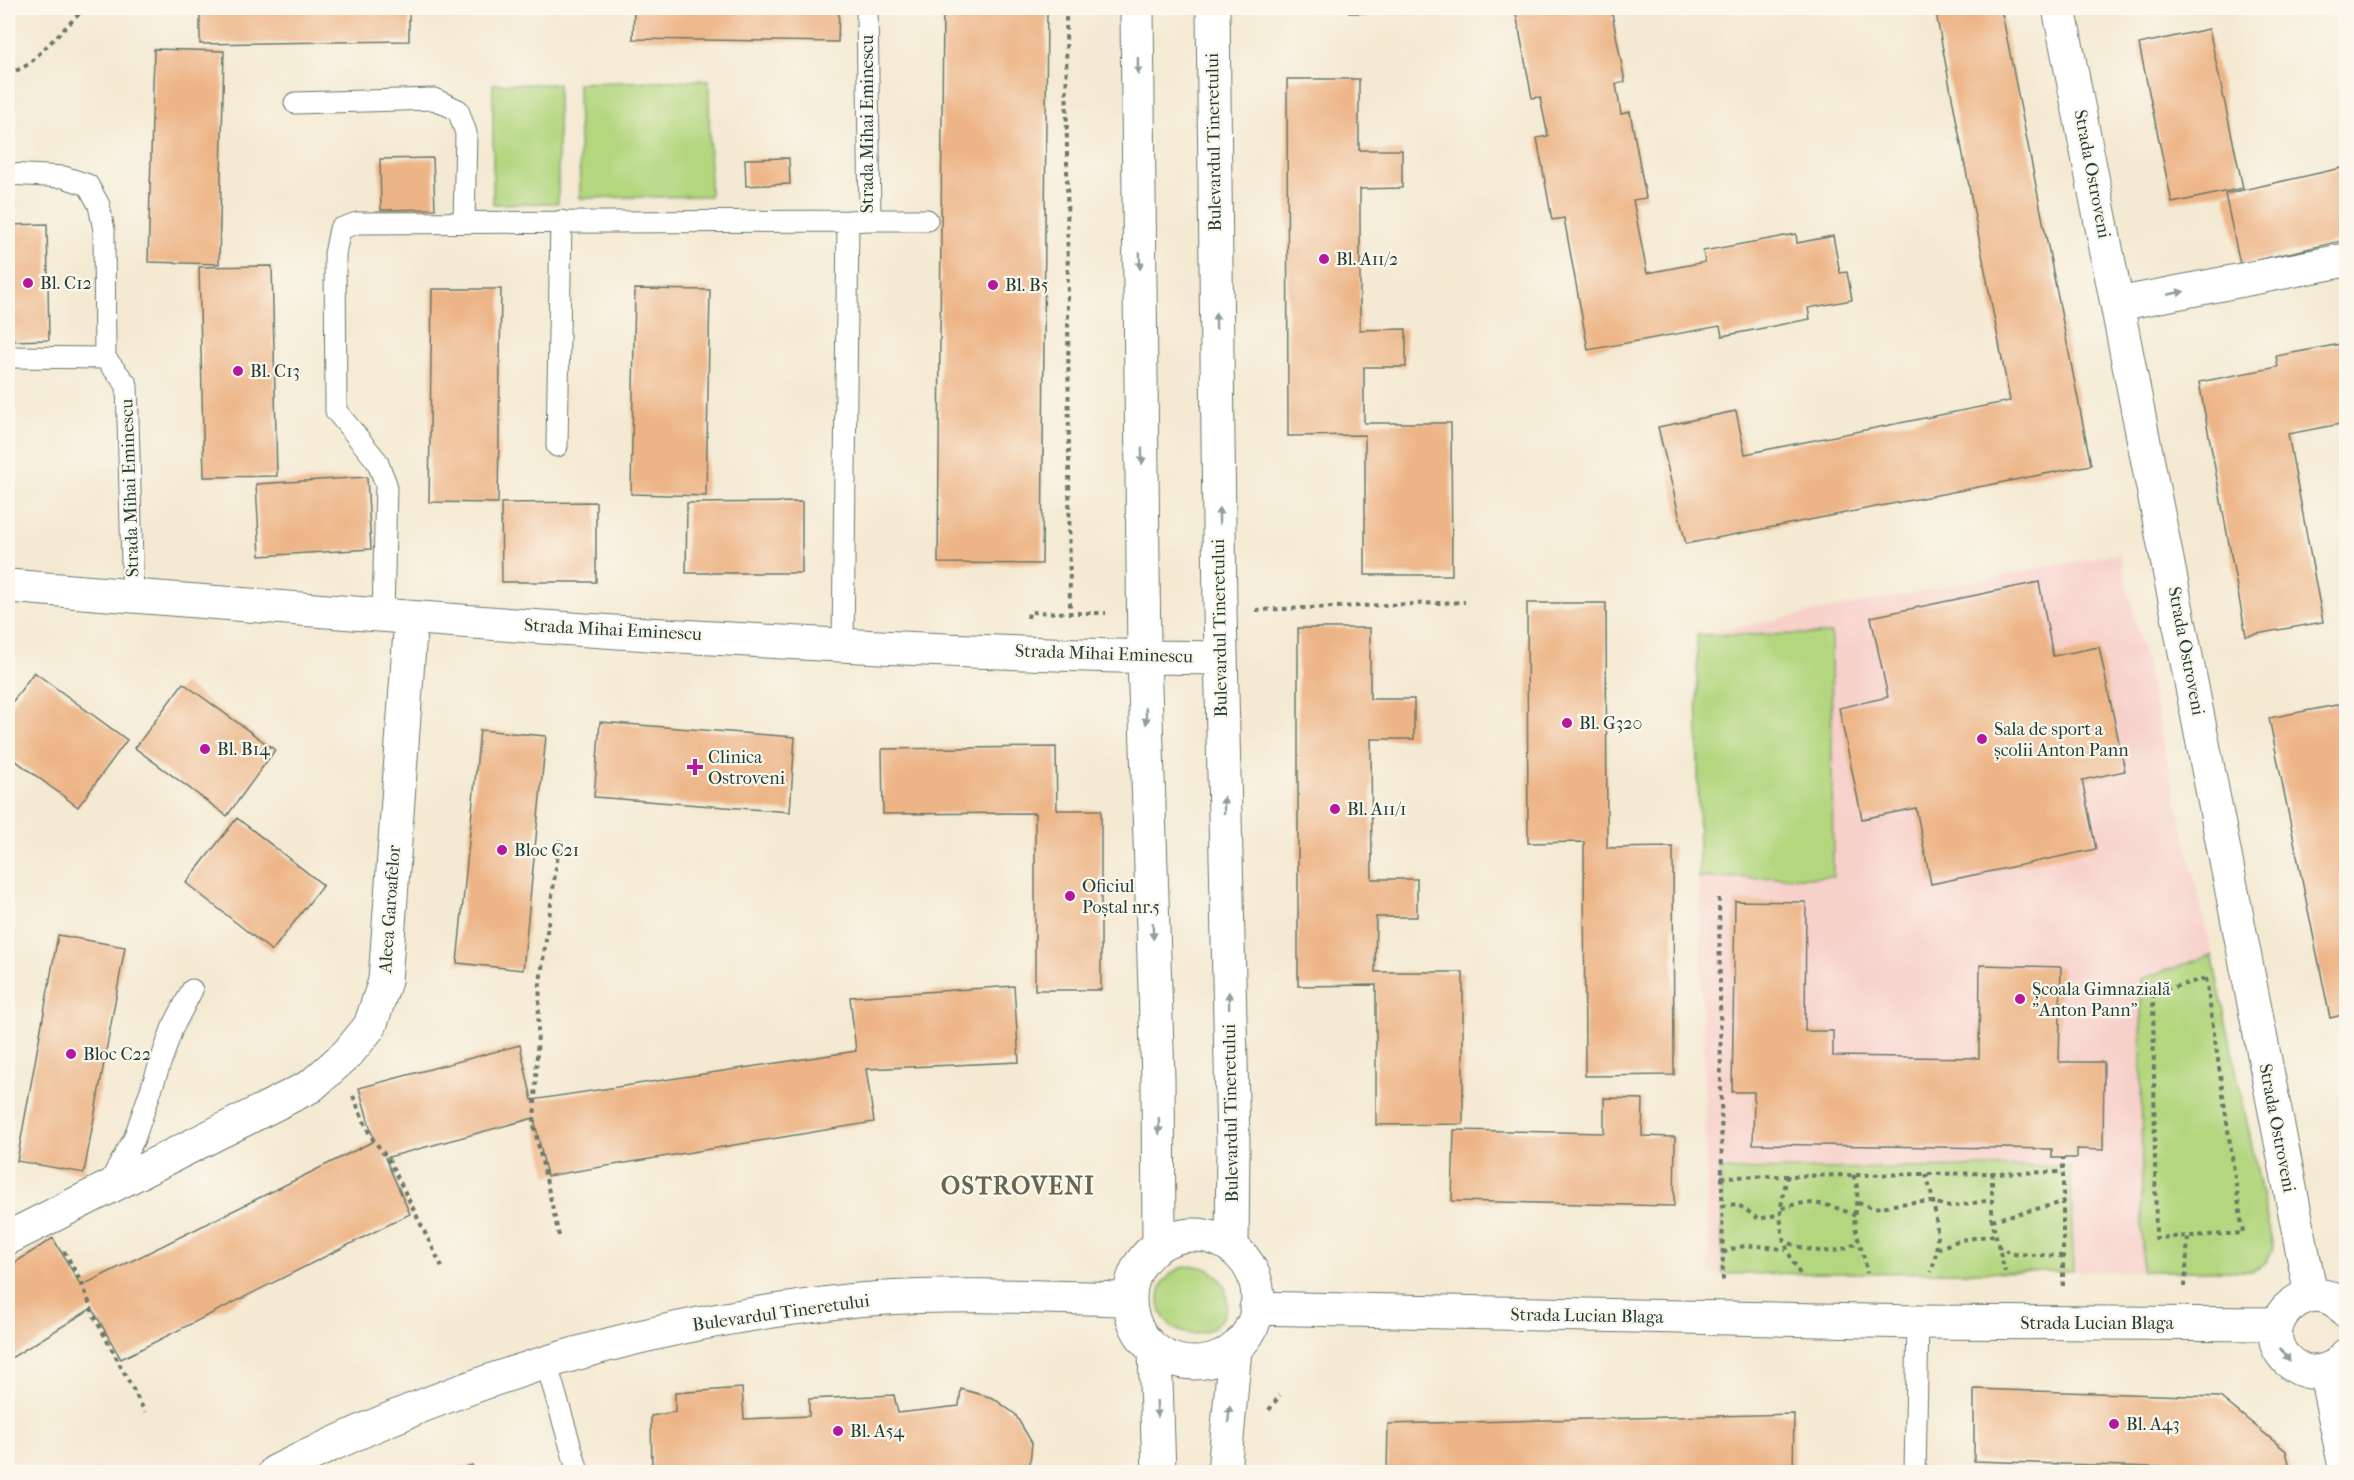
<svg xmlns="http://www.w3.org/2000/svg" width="2354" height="1480" font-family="'IM FELL French Canon',serif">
<rect width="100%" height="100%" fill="#fbf7ec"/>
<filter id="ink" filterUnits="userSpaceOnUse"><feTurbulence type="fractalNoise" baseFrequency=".0167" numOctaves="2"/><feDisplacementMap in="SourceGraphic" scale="12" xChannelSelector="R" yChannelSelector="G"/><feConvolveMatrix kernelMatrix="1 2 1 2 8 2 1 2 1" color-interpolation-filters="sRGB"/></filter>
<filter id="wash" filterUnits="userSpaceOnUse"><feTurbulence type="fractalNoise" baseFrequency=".008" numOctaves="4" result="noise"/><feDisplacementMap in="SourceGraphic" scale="24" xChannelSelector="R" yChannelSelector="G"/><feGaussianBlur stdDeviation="1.35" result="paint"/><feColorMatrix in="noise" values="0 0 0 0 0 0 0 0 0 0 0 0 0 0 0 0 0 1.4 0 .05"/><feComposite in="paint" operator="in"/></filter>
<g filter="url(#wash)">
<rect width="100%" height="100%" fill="#f4e9d2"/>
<path fill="#f7d0ca" d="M2120 553 2212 955 2141 979 2142 1271 1709 1274 1699 878 1697 635Z"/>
<path fill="#b3d67e" stroke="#698a59" stroke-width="1.5" d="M709 80 710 196 580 198 578 83Z
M493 84H558V203L493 204Z
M1831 634 1833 877 1699 878 1697 635Z
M2212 955 2273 1247C2269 1260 2265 1266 2252 1271H2142L2141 979Z
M2071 1166 2073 1271 1723 1274 1721 1170Z
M1159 1300a34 34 0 1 1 68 0a34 34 0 1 1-68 0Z"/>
<g id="blocks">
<path fill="#edb587" d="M200 8H409V41L200 44Z
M634 8H839L838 42 633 39Z
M943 8H1047L1042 564 938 563Z
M1349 8H1435V13H1349Z
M1515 8H1611L1625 82 1616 84 1621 114 1630 112 1646 198 1633 200 1647 273 1705 262 1703 251 1796 234 1797 243 1833 236 1840 273 1847 272 1852 300 1808 308 1810 319 1722 336 1720 326 1588 350 1564 218 1552 220 1537 138 1548 136 1540 97 1532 98Z
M1935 8H2001L2091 465 1686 544 1658 427 1736 411 1745 454 2010 401Z
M2209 29 2243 188 2172 203 2139 44Z
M154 49 224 51 219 264 148 262Z
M1287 79H1359V150H1402V188L1360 189V330L1406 329V367H1364V423H1451L1452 575H1365V435L1288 436Z
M433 158 435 209 381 210 380 159Z
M789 158 790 184 746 186 745 159Z
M2346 167V240L2240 264 2225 194Z
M47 224 49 340 8 341V225Z
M272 266 277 476 204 477 199 267Z
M432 289H501L498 503 429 502Z
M635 289 710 290 706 496 631 494Z
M2346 343V423L2288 434 2323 622 2246 636 2199 382 2278 367 2276 356Z
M367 477 371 549 260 556 256 484Z
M596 502V582H502L501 503Z
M802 502V573H686L687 503Z
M2039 582 2053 656 2099 647 2125 771 2082 780 2096 849 1931 884 1916 808 1862 819 1839 708 1888 697 1871 617Z
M1527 603H1606L1607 848 1673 847 1674 1075 1585 1076 1584 842 1528 843Z
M1298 628H1370V699H1414V739H1371L1372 879H1417V917H1376L1375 972H1463V1124L1376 1125V985L1298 986Z
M34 672 127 740 78 807 8 755V708Z
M183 683 275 750 227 816 135 748Z
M2342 704 2346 728V1014L2330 1018 2269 718Z
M600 722 795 737 790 812 594 797Z
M480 730 546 736 523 970 457 963Z
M1056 747 1057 810H1101V990H1035V813L883 814 882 749Z
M237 818 323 885 272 951 186 883Z
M1735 901 1806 902 1805 1031H1833V1056L1979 1058 1980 965 2061 967 2059 1062H2104L2103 1150 2077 1149V1158H2052V1149L1753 1144 1754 1092H1732Z
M58 935 125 947 84 1173 17 1161Z
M1014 986 1019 1062 866 1069 874 1122 547 1176 534 1118 385 1158 410 1214 121 1359 92 1308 8 1360V1267L53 1238 81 1286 374 1141 359 1088 520 1045 532 1100 856 1051 850 997Z
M1604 1098 1643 1099 1642 1136 1675 1137 1674 1206 1452 1201 1454 1130 1604 1133Z
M2346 1145V1176H2345L2340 1146Z
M742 1388 744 1419 809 1416V1399L894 1395 898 1413 959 1406 961 1389 993 1398 1015 1414 1032 1443 1029 1472H652L651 1416 675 1412V1393Z
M1974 1389 2220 1397 2286 1451 2291 1472H2214V1469L1974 1461Z
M1794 1414 1793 1472H1387L1388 1424Z
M472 1465 475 1472H451Z"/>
</g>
</g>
<g filter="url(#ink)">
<use href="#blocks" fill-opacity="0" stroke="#6a796b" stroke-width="1.5"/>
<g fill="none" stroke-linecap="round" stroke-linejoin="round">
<defs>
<path id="lane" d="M295 103 434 99 458 110 466 133 464 222
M8 174 64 177 88 185 99 205 104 230 105 358 127 385 133 596
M870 220H927
M8 357 105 358
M557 446 561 221
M383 616 386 484 377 461 336 411 335 254 340 229 357 223 848 221
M843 644 848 221 870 220 867 8
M107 1187 134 1139 172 1029 192 990
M546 1362 578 1472
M1915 1472 1918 1322"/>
<path id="street" d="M2118 304 2346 260
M8 1238 311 1086 348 1053 370 1026 385 981 411 618"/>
<path id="secondary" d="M1137 8 1144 657 1158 1079 1159 1245
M1213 8 1220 611 1233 1143 1232 1247
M2059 8 2311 1295
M8 586C411 618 816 652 1220 658
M1130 1299a64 64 0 1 1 128 0a64 64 0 1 1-128 0Z
M1256 1308 1918 1322 2277 1324
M2346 1312C2317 1268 2250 1321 2286 1359 2293 1366 2301 1371 2310 1372 2324 1373 2339 1366 2346 1355
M1155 1351 1159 1472
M2325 1370 2346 1472
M275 1472C438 1390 613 1332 795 1308 820 1305 846 1300 871 1299 957 1293 1043 1297 1129 1299
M1224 1472 1235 1349"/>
</defs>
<use href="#lane" stroke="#6a796b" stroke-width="23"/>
<use href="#street" stroke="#6a796b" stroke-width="35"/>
<use href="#secondary" stroke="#6a796b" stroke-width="35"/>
<path stroke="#6a796b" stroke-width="4" stroke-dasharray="4.5 4.5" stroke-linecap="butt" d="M1066 8 1070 613H1106
M8 75 29 64 85 8
M1256 610 1465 602
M1028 618 1029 612 1070 613
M1719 898 1723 1282
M2206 978 2243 1233 2156 1238 2153 993Z
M353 1096 370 1135 390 1162 444 1271
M1992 1172V1220L2005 1272
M1926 1174C1935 1206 1943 1239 1931 1272
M1788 1175C1776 1216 1778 1238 1800 1274
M1853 1175C1863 1195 1852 1207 1855 1226 1858 1242 1865 1256 1867 1273
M1721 1177 2063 1172
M1858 1203 1873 1208 1914 1202H1933L1950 1207 1991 1200
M1722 1206 1737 1204 1759 1219 1781 1214
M1782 1209C1803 1198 1834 1204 1855 1216
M1992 1220 2064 1202
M559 1236 534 1126 540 982 560 839
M1782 1239C1804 1252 1839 1258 1859 1240
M1997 1246 2013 1254 2063 1256
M1937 1249 1960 1240 1995 1235
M64 1251 82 1283 94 1316 145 1412
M1723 1253C1743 1242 1765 1246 1786 1250
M2063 1286V1158
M2185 1287 2188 1237
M1269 1410 1280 1395
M8 1465 14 1472"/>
<use href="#lane" stroke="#fff" stroke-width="21"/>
<use href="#street" stroke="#fff" stroke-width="33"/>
<use href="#secondary" stroke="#fff" stroke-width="33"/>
</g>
<defs><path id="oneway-solid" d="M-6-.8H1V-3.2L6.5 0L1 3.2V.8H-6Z" transform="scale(1.5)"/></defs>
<g fill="#8f9e9a">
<use href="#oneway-solid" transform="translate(1138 66) rotate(89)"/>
<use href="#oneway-solid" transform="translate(1140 261) rotate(89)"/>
<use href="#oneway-solid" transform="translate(2176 293) rotate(-11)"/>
<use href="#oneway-solid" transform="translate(1216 321) rotate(-91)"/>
<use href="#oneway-solid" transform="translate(1142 456) rotate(89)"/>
<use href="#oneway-solid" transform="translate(1219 516) rotate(-91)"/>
<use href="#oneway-solid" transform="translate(1146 716) rotate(88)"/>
<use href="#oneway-solid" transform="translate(1224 805) rotate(-91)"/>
<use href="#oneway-solid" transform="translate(1153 931) rotate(88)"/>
<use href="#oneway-solid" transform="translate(1229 1000) rotate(-91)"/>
<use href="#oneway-solid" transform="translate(1159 1126) rotate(89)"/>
<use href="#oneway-solid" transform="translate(2285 1355) rotate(54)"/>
<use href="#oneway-solid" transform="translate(1157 1409) rotate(88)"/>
<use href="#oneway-solid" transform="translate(1229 1414) rotate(-85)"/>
</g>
</g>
<g fill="#b5179e" stroke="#fbf7ec" stroke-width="2">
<circle cx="1324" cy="259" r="6"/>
<circle cx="28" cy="283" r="6"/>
<circle cx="993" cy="285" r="6"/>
<circle cx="238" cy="371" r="6"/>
<circle cx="1567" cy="723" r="6"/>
<circle cx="1982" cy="739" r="6"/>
<circle cx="205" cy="749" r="6"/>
<path d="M692 758h6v6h6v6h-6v6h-6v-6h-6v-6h6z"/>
<circle cx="1335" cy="809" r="6"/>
<circle cx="502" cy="850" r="6"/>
<circle cx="1070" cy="896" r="6"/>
<circle cx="2020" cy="999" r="6"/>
<circle cx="71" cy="1054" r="6"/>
<circle cx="2114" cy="1424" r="6"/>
<circle cx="838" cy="1431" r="6"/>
</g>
<g text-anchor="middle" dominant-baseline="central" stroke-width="4.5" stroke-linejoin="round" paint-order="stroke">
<g font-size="18" fill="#1f3d34" stroke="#fbf7ec">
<text transform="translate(867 124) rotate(-90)">Strada Mihai Eminescu</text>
<text transform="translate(1214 142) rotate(-91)">Bulevardul Tineretului</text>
<text transform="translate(2092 174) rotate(79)">Strada Ostroveni</text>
<text transform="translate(130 488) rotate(-92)">Strada Mihai Eminescu</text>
<text transform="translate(1220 628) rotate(-91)">Bulevardul Tineretului</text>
<text transform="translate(613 630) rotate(3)">Strada Mihai Eminescu</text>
<text transform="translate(2186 651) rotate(79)">Strada Ostroveni</text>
<text transform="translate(1104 654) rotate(2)">Strada Mihai Eminescu</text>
<text transform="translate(390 909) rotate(-86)">Aleea Garoafelor</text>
<text transform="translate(1231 1113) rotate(-91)">Bulevardul Tineretului</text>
<text transform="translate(2277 1128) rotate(79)">Strada Ostroveni</text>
<text transform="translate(781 1313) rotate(-8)">Bulevardul Tineretului</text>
<text transform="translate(1587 1316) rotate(1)">Strada Lucian Blaga</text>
<text x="2097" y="1323">Strada Lucian Blaga</text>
</g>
<g font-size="18" fill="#1f3d34" stroke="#fbf7ec" text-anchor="start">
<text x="1336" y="259">Bl. A11/2</text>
<text x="40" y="283">Bl. C12</text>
<text x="1005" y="285">Bl. B5</text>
<text x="250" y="371">Bl. C13</text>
<text x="1579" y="723">Bl. G320</text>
<text x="1994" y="729">Sala de sport a<tspan x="1994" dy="21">școlii Anton Pann</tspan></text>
<text x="217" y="749">Bl. B14</text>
<text x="708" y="757">Clinica<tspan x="708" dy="21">Ostroveni</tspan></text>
<text x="1347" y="809">Bl. A11/1</text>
<text x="514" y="850">Bloc C21</text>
<text x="1082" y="886">Oficiul<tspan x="1082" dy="21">Poștal nr.5</tspan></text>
<text x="2032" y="989">Școala Gimnazială<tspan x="2032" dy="21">"Anton Pann"</tspan></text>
<text x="83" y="1054">Bloc C22</text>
<text x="2126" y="1424">Bl. A43</text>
<text x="850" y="1431">Bl. A54</text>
</g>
<g font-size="24" font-weight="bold" letter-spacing="1.5" fill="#676751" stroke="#fbf7ec">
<text x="1018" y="1186">OSTROVENI</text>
</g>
</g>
<rect width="2354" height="1480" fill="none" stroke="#fbf7ec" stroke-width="30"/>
</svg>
